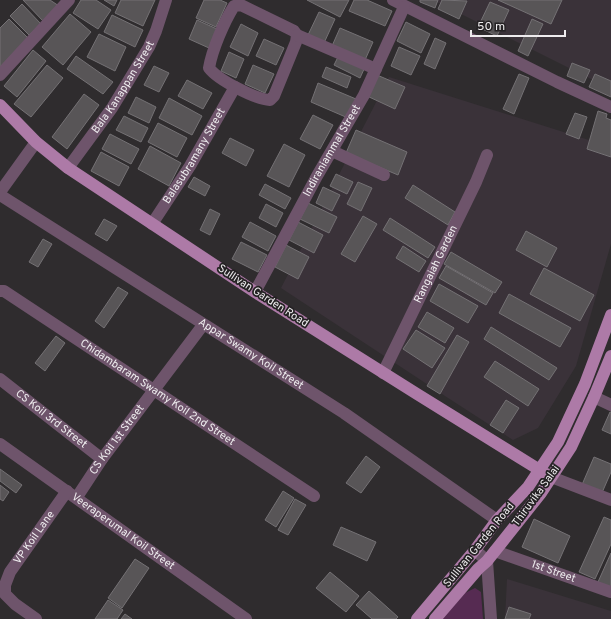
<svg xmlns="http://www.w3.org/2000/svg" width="611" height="619" font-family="Overpass,sans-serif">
<rect width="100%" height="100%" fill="#2f2c2e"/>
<path fill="#3a3239" d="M438 0H611V89L437 2Z
M389 77 611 147V244L576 366 538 428 513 440 445 396 281 288Z
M507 579 611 611V619H505Z"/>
<path fill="#562b52" d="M475 588 481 592 483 619H442L465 593Z"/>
<path fill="#585557" stroke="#747174" d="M23 0H50L59 6 43 21Z
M81 0H96L111 10 98 29 73 13Z
M104 0H117L114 6Z
M121 0H155L143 26 115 13Z
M204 0H220L227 3 216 27 196 18Z
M307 0H349L340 17Z
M354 0H367L392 11 385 26 349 11Z
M420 0H438L435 8 420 2Z
M442 0 467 1 459 19 438 9Z
M498 0H562L551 24Z
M490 2 509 10 497 36 478 27Z
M22 4 41 24 29 35 10 16Z
M319 12 335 19 324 43 308 35Z
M70 14 91 32 63 65 42 47Z
M112 15 143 30 135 47 104 32Z
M9 19 28 38 0 67V28Z
M532 19 543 24 528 56 518 51Z
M197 20 217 29 209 48 189 39Z
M406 22 430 34 421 53 397 41Z
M241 24 258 33 248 56 230 47Z
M340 28 373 42 365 60 332 46Z
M99 34 126 47 115 71 87 57Z
M435 38 446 43 435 69 424 64Z
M264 39 284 48 276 65 256 56Z
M399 47 420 56 411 75 391 66Z
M33 50 46 61 17 97 4 86Z
M229 52 244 59 236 78 221 71Z
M339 55 365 67 360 78 334 65Z
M76 56 113 82 103 94 67 69Z
M572 63 590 70 584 83 567 76Z
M47 65 63 78 31 117 14 104Z
M253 65 274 74 265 93 245 84Z
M154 66 169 73 159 92 144 85Z
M326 67 351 77 347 88 322 77Z
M519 74 529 78 514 114 503 109Z
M595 74 611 81V97L589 87Z
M377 75 405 87 395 109 367 96Z
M187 80 212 93 203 109 178 96Z
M318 83 356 99 348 118 311 102Z
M84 94 99 105 67 149 52 137Z
M136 97 156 107 149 123 128 113Z
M169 98 202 116 192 135 159 118Z
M598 111 607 114 606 118 611 120V157L587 149Z
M575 113 587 117 579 139 566 134Z
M313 115 333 125 320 149 300 139Z
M124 116 148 128 141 142 116 130Z
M158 123 187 138 177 157 148 142Z
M356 130 407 152 398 175 346 153Z
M110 134 139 149 131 164 102 149Z
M230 138 254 150 246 166 222 153Z
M284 144 305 155 289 187 267 176Z
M150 146 181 163 169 186 138 169Z
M101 152 129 167 119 186 91 171Z
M336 174 353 182 347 194 330 186Z
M194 177 210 186 205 196 188 187Z
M358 182 372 188 361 211 347 204Z
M265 184 291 198 285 209 259 195Z
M413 185 455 212 448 225 405 198Z
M323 187 340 195 332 211 316 203Z
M308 203 337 217 329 233 300 219Z
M266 204 283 213 276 227 259 218Z
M210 209 220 214 210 235 200 230Z
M363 216 377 224 355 262 341 254Z
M390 218 435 247 428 258 383 230Z
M104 219 117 226 107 241 95 234Z
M250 222 276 236 268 251 242 237Z
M298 222 323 235 314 253 289 240Z
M526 231 557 248 547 267 516 250Z
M43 239 52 244 38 267 29 262Z
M241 242 267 255 258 272 232 259Z
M286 245 309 257 298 279 275 267Z
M403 246 426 261 419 272 396 258Z
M451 252 502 282 495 293 444 264Z
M446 266 493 293 486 305 439 278Z
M544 268 594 295 580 321 530 294Z
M439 284 478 306 468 323 430 301Z
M118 287 128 293 104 328 95 321Z
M509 294 571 328 560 347 499 313Z
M427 312 454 328 445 343 418 327Z
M491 327 557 368 549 380 484 339Z
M416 330 445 348 432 368 403 349Z
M457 335 469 342 440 394 427 386Z
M56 336 65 343 45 371 35 363Z
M495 361 539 389 528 406 484 377Z
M506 400 519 408 503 433 490 425Z
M610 412H611V434L602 430Z
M366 456 380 467 361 493 346 483Z
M594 457 611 464V472L601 495 581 487Z
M0 469 22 485 16 493 0 481Z
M0 485 9 492 3 501 0 499Z
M283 491 294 498 276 527 265 520Z
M295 499 306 505 288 535 278 530Z
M604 517 611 520V544L595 579 579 572Z
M534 519 570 536 558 563 522 547Z
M341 527 376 542 367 561 333 545Z
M611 553V588L598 582Z
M135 559 149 568 122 608 108 598Z
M330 572 359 596 346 612 316 588Z
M369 591 398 617 396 619H372L356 605Z
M108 600 123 610 117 619H95Z
M509 607 531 614 529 619H505Z
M125 614 132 619H121Z"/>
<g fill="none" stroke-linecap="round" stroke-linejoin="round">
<g stroke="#6e546b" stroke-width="12">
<path d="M393 0 557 82 611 107"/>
<path d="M241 5 294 31 297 35 296 42 274 96 270 100C255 99 218 80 209 68 212 50 224 22 234 6Z"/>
<path d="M297 35 376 69"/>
<path d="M0 75 69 0"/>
<path d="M332 151 384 175"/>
<path id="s1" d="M68 168 112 108 149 47 156 31 166 0"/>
<path d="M0 192 36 142"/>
<path id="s2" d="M0 195 344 413 497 520"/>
<path id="s3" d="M152 224 190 166 235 87"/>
<path id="s4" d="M0 291H4L314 496"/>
<path id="s5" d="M255 292 317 176 364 95 404 7"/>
<path id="s6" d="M383 373 476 182 487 155"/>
<path id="s7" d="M0 379 102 459"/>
<path d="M594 397 611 405"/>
<path id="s8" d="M0 444 246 619"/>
<path d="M551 477 611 500"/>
<path id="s9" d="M77 497 102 459 203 325"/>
<path d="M475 550 487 561 491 619"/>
<path id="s10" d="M495 551 611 592"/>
<path id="s11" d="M36 619 15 604 5 594V585L10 572 67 491"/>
</g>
<path stroke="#ad7aa7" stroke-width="12" d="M0 105 36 142 68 168 255 292 417 394 551 477
M417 619 475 550 497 520 528 487 558 442 585 384 611 315
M435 619 478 569 487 561 541 493 571 447 594 397 611 356"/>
</g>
<g text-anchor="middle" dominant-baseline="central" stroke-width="3.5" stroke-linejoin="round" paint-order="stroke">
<g font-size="11" fill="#eeecee" stroke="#252224">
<text stroke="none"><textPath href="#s1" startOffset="98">Bala Kanappan Street</textPath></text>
<text stroke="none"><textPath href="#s5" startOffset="161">Indiraniammal Street</textPath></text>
<text stroke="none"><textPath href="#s3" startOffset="80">Balasubramany Street</textPath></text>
<text stroke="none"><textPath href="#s6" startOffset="121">Rangaiah Garden</textPath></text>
<text transform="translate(263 296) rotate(33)">Sullivan Garden Road</text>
<text stroke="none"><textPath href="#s2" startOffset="297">Appar Swamy Koil Street</textPath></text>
<text stroke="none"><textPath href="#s4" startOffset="188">Chidambaram Swamy Koil 2nd Street</textPath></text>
<text stroke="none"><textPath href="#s7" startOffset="65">CS Koil 3rd Street</textPath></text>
<text stroke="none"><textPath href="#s9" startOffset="70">CS Koil 1st Street</textPath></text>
<text transform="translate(536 496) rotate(-54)">Thiruvika Salai</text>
<text stroke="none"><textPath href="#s8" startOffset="151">Veeraperumal Koil Street</textPath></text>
<text stroke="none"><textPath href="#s11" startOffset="105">VP Koil Lane</textPath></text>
<text transform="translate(479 545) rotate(-51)">Sullivan Garden Road</text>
<text stroke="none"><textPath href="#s10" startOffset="62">1st Street</textPath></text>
</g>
</g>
<path d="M471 30v6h94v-6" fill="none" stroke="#eeecee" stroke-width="2"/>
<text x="477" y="30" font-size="12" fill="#eeecee" stroke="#252224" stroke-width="3" paint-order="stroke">50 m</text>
</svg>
